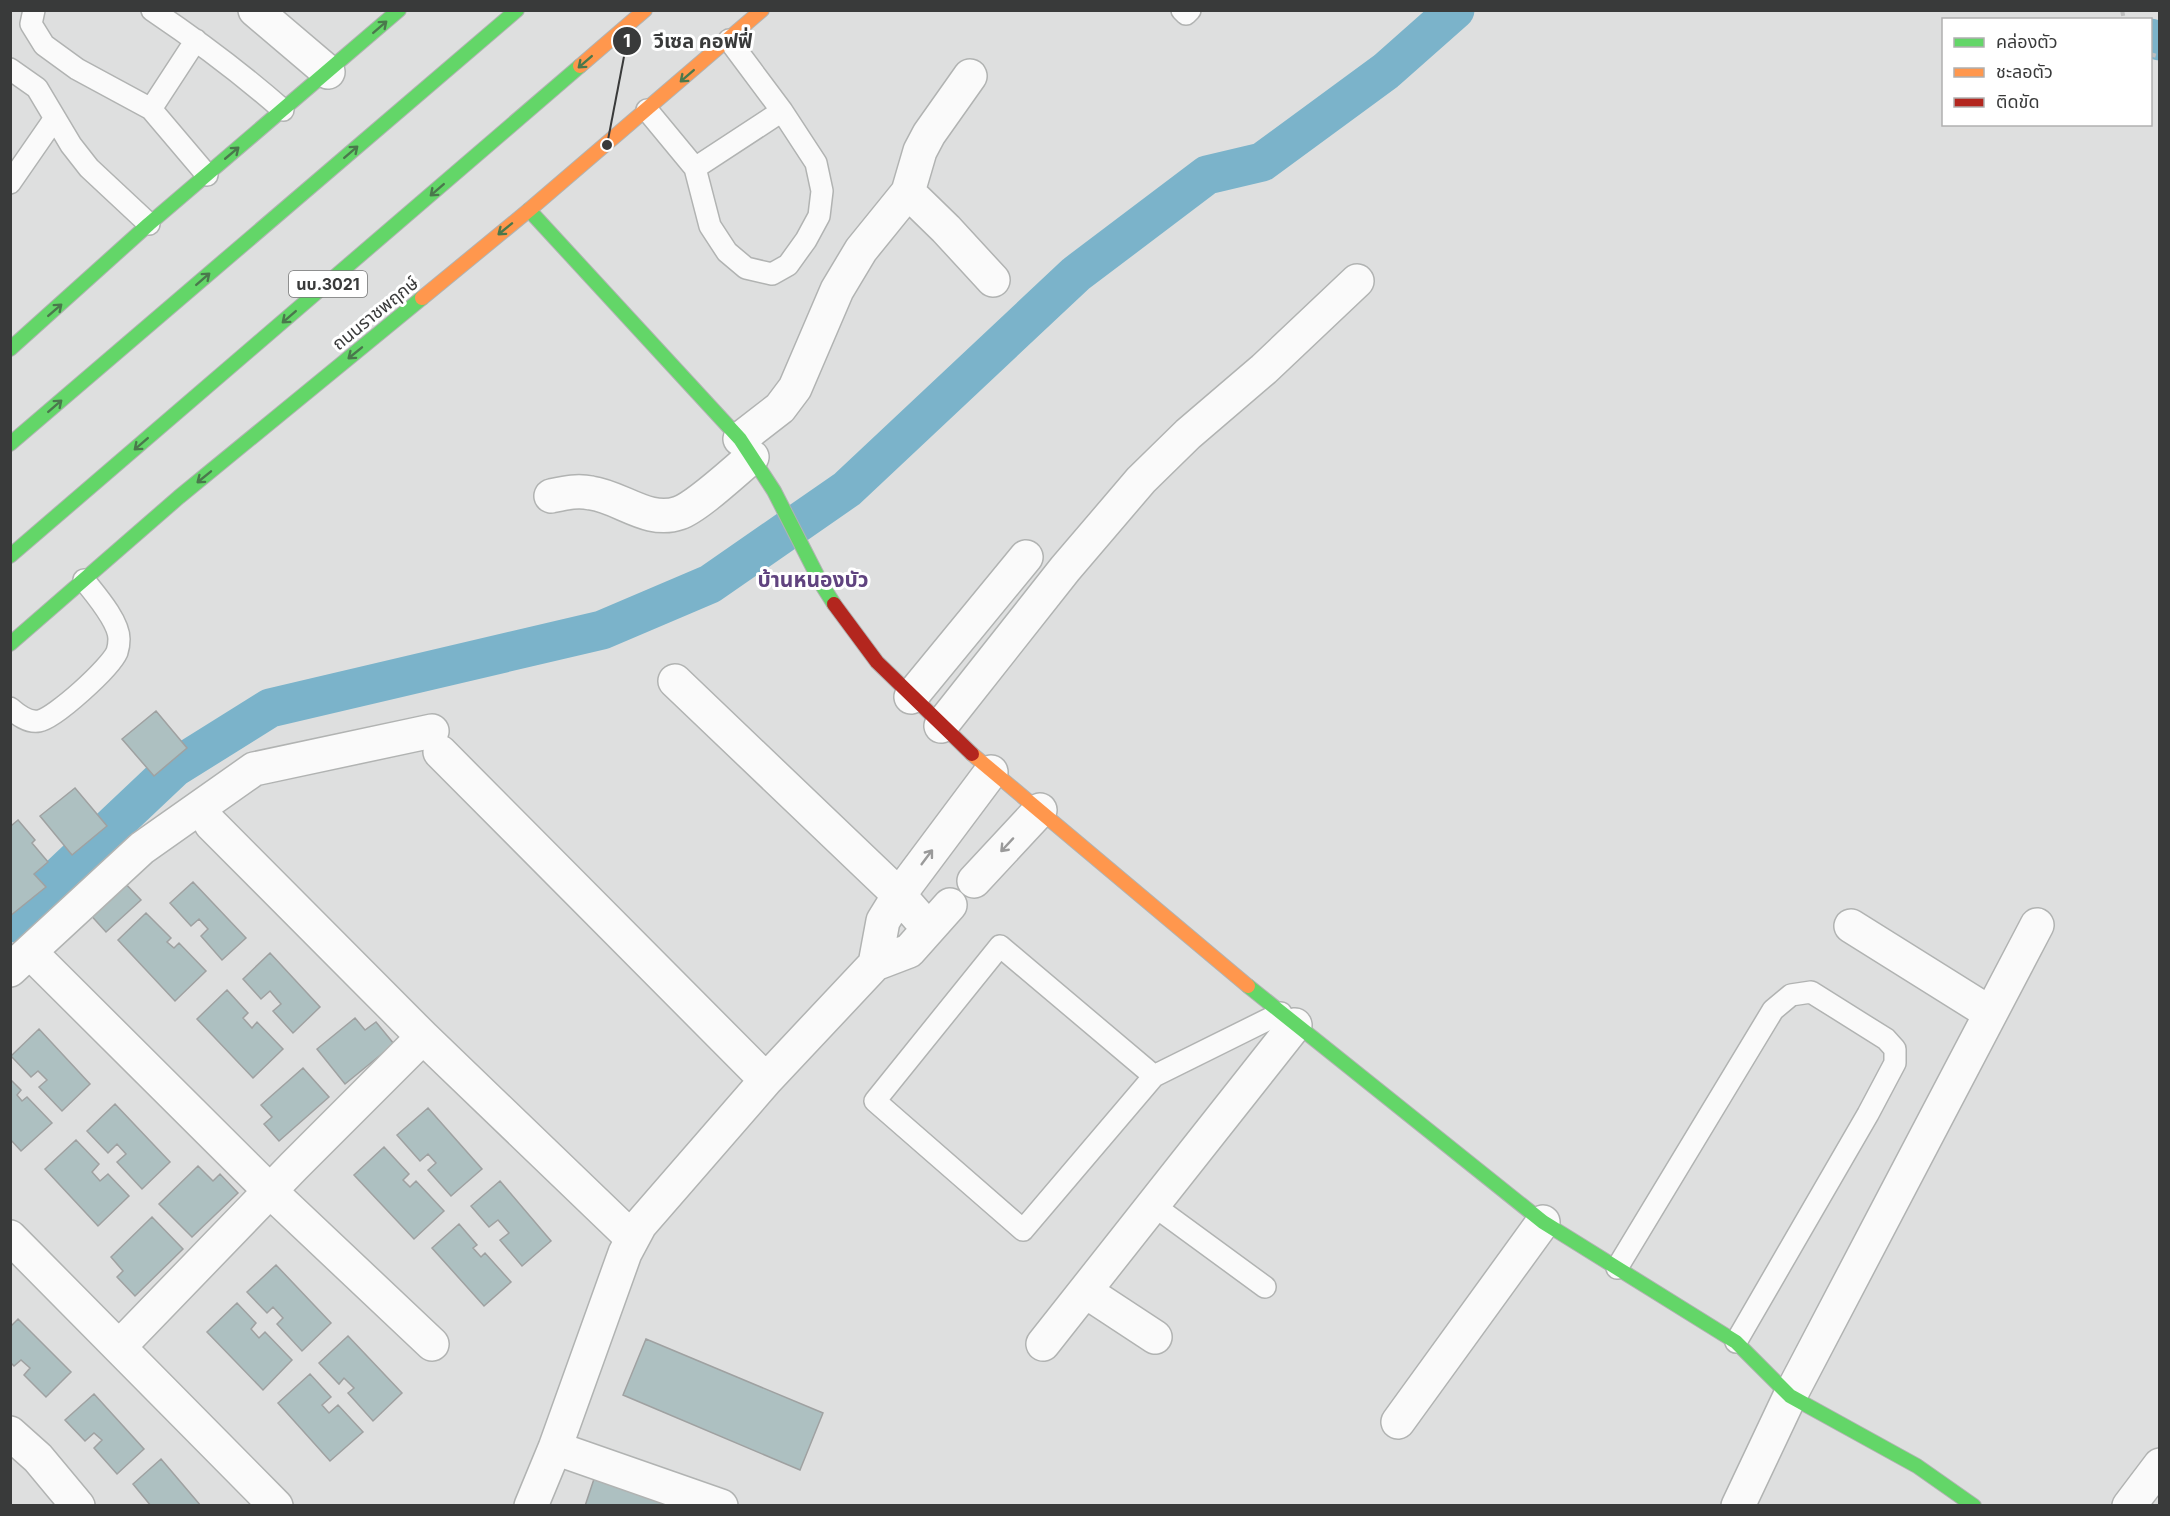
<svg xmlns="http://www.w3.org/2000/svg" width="2170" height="1516" font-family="Inter,'Noto Sans Thai',sans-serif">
<rect width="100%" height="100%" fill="#dedfdf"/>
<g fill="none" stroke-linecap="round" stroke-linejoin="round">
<path stroke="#7bb3ca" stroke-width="39" d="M2150 38 2160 41
M10 923 174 768 270 708 602 630 710 584 847 489 1076 274 1207 175 1262 162 1386 71 1455 10"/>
</g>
<path fill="#adc0c1" stroke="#9fa1a1" stroke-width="1.5" d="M156 711 187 748 154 776 122 739Z
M75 788 107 826 72 855 40 816Z
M18 820 35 840 32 843 48 862 34 874 46 887 10 916V823L12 825Z
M121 879 141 900 106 932 87 911Z
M193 882 246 938 222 960 201 936 208 929 199 919 191 926 170 903Z
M146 913 171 938 167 942 174 948 179 943 206 971 175 1001 118 940Z
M270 953 320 1007 293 1033 273 1011 281 1004 270 991 261 999 243 979Z
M227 990 248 1013 243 1018 252 1028 257 1022 283 1049 253 1078 197 1019Z
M355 1018 365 1030 376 1022 394 1044 345 1084 317 1049Z
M39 1029 90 1084 62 1111 39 1087 47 1080 38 1071 31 1077 11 1056Z
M303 1068 329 1097 279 1141 264 1124 272 1117 261 1105Z
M10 1079 21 1090 17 1095 22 1101 27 1097 52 1123 21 1151 10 1139Z
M115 1104 170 1162 142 1189 117 1162 126 1154 117 1144 108 1153 87 1131Z
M428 1108 482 1169 451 1196 428 1170 436 1163 428 1154 420 1161 397 1135Z
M76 1140 99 1164 92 1172 100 1181 108 1174 129 1196 98 1226 45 1169Z
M384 1147 409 1174 403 1180 410 1187 416 1181 444 1211 414 1239 354 1175Z
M198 1166 213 1181 220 1174 238 1193 192 1237 159 1204Z
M500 1181 551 1241 522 1266 500 1240 509 1233 498 1220 489 1227 471 1206Z
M152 1217 183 1249 135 1296 117 1277 123 1271 111 1257Z
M459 1224 477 1245 473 1248 481 1257 485 1253 511 1282 484 1306 432 1248Z
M276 1265 331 1323 302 1351 277 1324 283 1318 273 1307 267 1313 247 1292Z
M237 1303 256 1323 251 1329 259 1338 265 1332 292 1360 263 1390 207 1332Z
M18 1319 71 1372 46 1397 24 1375 30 1368 21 1360 14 1366 10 1362V1327Z
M348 1336 402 1393 373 1421 348 1393 354 1388 344 1378 339 1384 319 1363Z
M646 1339 823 1413 800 1470 623 1395Z
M310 1374 331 1397 322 1405 329 1413 338 1405 363 1432 330 1461 278 1403Z
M94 1394 144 1449 117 1474 94 1448 102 1440 94 1433 85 1441 65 1420Z
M161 1459 201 1506H151L133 1484Z
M597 1470 693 1506H585Z"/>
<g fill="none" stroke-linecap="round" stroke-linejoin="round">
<defs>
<path id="lane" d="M34 10 31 24 44 45 77 69 151 109 207 175
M152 10C198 41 241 73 283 110
M1182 10 1186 14 1190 10
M10 69 37 88 71 145 89 168 149 224
M151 109 196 40
M647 110 695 168 710 226 727 252 746 268 772 274 788 265 806 240 819 216 822 191 816 163 782 111 729 40
M695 168 782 111
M10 183 55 118
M10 708C18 715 28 723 39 721 55 718 110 668 117 652 118 649 119 642 119 639 119 621 95 594 84 580
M1154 1076 1000 946 875 1101 1023 1230 1154 1076 1281 1013
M1153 1205 1265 1287
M1617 1268 1773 1010 1791 995 1811 992 1886 1039 1895 1049V1063L1868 1114 1736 1342"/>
<path id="street" d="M255 10 328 72
M908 192 920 151 929 134 970 76
M740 439 780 408 795 388 837 290 861 250 908 192 946 229 993 280
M551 496C565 493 577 490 591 493 621 497 648 524 679 513 697 507 736 470 752 457
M675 681 899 895 928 928
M911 697 1026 557
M941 726 1065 569 1141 480 1188 434 1264 369 1357 281
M440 752 766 1080
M211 824 423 1037 632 1238
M974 881 1040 810
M1851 926 1990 1013
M41 963 270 1191 432 1344
M875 964 883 921 899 895 991 772
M10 970 142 848 254 769 432 731
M10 1237 276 1506
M1085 1291 1155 1337
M1043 1344 1295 1025
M120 1346 294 1166 423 1037
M1398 1422 1543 1222
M10 1433 38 1458 78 1506
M555 1448 721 1506
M531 1506 555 1448 625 1253 640 1225 766 1080 875 964 909 951 950 905
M1738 1506 1790 1396 2037 925
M2129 1506 2160 1465"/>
<path id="fast" d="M529 210 740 439 774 491 822 585 834 604
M10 349 149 224 399 10
M10 444 517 10
M10 556 580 66
M10 644 179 497 422 298
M1248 986 1543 1222 1736 1342 1790 1396 1917 1466 1974 1506"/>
<path id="slow" d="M580 66 645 10
M422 298 529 210 762 10
M972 754 1248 986"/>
<path id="jam" d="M834 604 877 662 972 754"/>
</defs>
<use href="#lane" stroke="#b1b3b2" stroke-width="24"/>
<use href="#street" stroke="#b1b3b2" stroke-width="36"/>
<use href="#fast" stroke="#b1b3b2" stroke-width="16"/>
<use href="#slow" stroke="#b1b3b2" stroke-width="16"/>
<use href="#jam" stroke="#b1b3b2" stroke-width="16"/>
<path stroke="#bdbebe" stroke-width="4" stroke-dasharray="6 3" stroke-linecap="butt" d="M2122 10 2124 20
M2150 54 2160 57"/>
<use href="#lane" stroke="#fafafa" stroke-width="21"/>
<use href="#street" stroke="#fafafa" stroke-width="33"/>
<use href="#fast" stroke="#63d668" stroke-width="14"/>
<use href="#slow" stroke="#ff974d" stroke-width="14"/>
<use href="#jam" stroke="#b3261e" stroke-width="14"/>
</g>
<defs><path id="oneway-shaft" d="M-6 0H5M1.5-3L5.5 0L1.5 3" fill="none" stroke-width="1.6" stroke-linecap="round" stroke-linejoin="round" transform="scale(1.5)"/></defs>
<g stroke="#4a784c">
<use href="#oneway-shaft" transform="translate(380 27) rotate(-41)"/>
<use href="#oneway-shaft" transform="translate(585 62) rotate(139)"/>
<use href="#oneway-shaft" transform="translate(687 76) rotate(139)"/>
<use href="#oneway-shaft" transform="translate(351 152) rotate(-41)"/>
<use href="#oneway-shaft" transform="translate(232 153) rotate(-40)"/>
<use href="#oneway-shaft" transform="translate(437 190) rotate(139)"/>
<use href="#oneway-shaft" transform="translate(505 229) rotate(141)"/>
<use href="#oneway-shaft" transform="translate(203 279) rotate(-41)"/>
<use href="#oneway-shaft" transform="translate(55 310) rotate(-41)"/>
<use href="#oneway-shaft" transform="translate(289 317) rotate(139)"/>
<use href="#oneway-shaft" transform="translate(355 353) rotate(141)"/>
<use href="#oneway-shaft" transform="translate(55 406) rotate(-41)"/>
<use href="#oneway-shaft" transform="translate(141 444) rotate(139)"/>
<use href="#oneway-shaft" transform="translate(204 477) rotate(141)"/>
</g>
<g stroke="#9a9a9a">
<use href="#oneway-shaft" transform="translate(1007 845) rotate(133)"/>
<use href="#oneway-shaft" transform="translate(927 857) rotate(-53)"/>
</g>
<g text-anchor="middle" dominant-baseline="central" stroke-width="6" stroke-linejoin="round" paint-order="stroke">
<rect fill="#fff" stroke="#747575" stroke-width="1.5" x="289" y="271" width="78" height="26" rx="4.5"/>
<g font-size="16" font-weight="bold" fill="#393a3a">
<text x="328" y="284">นบ.3021</text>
</g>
<g font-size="18" fill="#393a3a" stroke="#fff">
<text transform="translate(375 313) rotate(-39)">ถนนราชพฤกษ์</text>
</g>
<g font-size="21" font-weight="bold" fill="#60437f" stroke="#fff">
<text x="813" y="579">บ้านหนองบัว</text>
</g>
</g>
<path fill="none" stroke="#393a3a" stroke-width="2" d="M607 145L627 41"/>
<g fill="#393a3a" stroke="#fff" stroke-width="2">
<circle cx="607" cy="145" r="6"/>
<circle cx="627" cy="41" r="15"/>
</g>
<g font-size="18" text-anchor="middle" font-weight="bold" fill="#fff">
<text x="627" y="47">1</text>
</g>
<g font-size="20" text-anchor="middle" font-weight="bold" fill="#393a3a" stroke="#fff" stroke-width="6" stroke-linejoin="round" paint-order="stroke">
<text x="703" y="48">วีเซล คอฟฟี่</text>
</g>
<rect width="2170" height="1516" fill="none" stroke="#393a3a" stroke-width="24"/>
<rect x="1942" y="18" width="210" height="108" fill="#ffffff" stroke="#b0b0b0" stroke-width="1.5"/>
<rect x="1954" y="38" width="30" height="9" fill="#63d668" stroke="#b0b0b0" stroke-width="1.5"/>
<text x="1996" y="48" font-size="18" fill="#393a3a">คล่องตัว</text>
<rect x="1954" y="68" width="30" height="9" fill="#ff974d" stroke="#b0b0b0" stroke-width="1.5"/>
<text x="1996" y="78" font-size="18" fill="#393a3a">ชะลอตัว</text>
<rect x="1954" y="98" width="30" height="9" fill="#b3261e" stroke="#b0b0b0" stroke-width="1.5"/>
<text x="1996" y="108" font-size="18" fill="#393a3a">ติดขัด</text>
</svg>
